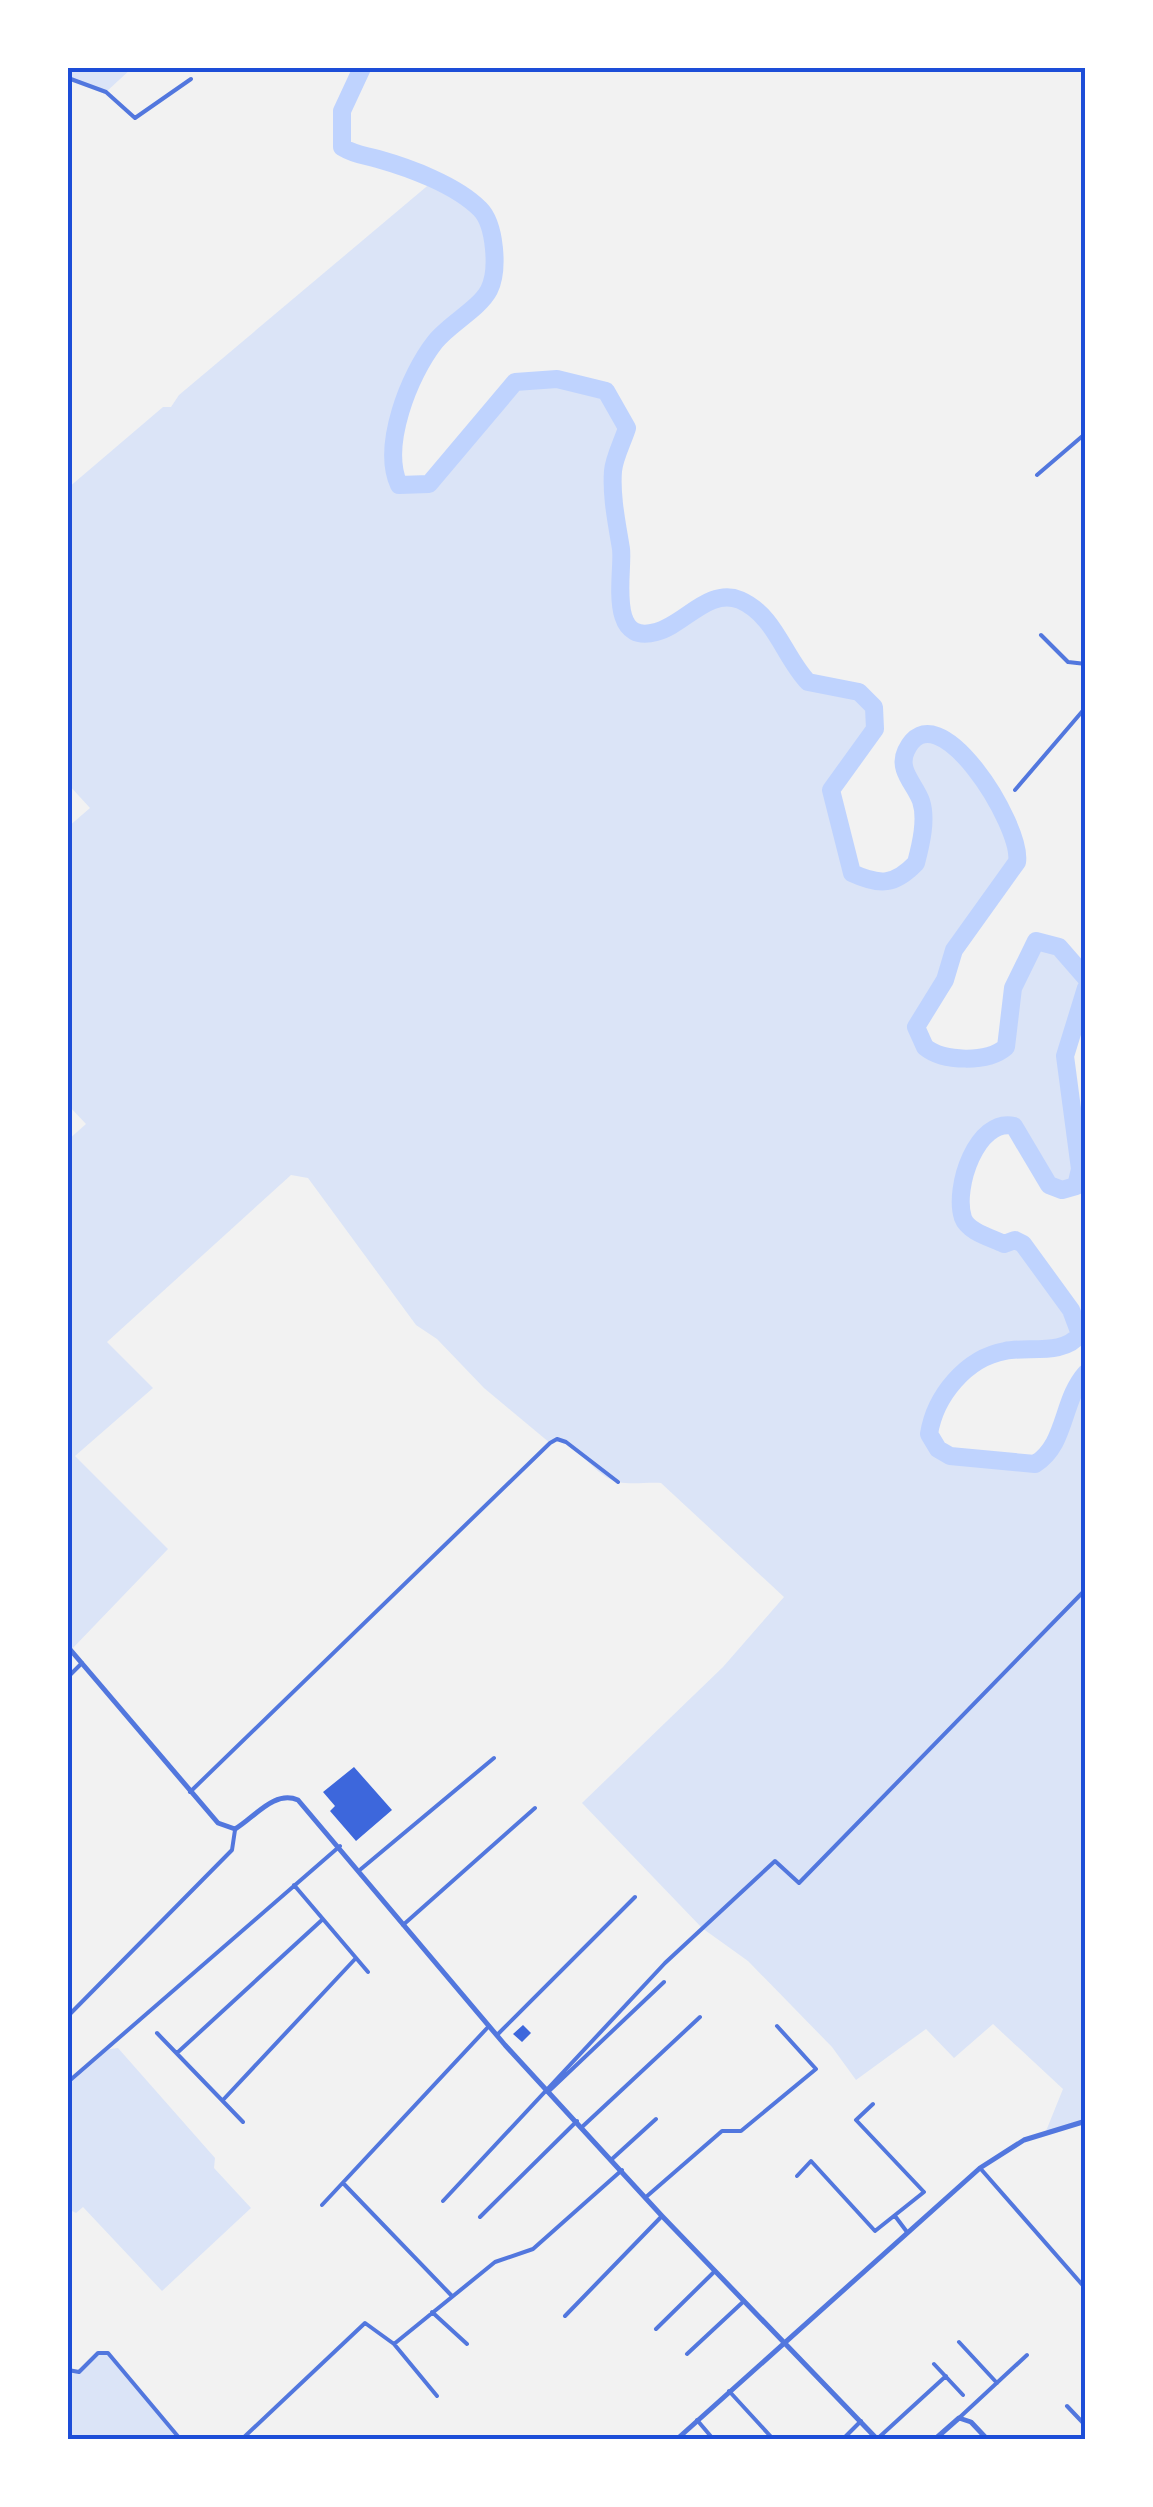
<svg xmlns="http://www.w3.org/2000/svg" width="1153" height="2507" font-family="Rubik,sans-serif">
<rect width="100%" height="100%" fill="#f2f2f2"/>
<path fill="#dbe4f7" d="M68 68H132L106 92 68 78Z
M432 182C466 196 490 210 493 250 494 263 495 276 490 288 481 308 449 324 435 341 411 371 383 449 399 485L429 484 515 382 557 379 606 391 627 428C623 441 614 458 613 471 611 496 617 524 621 549 624 571 606 645 656 632 684 625 709 587 740 600 775 615 784 657 808 682L859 692 874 707 875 729 831 790 852 873C880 886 895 885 916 863 921 845 924 827 922 808 920 788 896 773 906 751 937 686 1023 826 1017 862L954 950 945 980 917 1027 925 1047C943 1062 988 1063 1006 1047L1013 988 1036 941 1059 947 1085 977 1065 1056 1080 1169 1076 1186 1062 1190 1049 1185 1015 1126C978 1117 954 1189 963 1218 968 1232 991 1238 1003 1243L1015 1240 1023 1244 1071 1310 1080 1334C1064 1356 1028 1346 1005 1351 966 1358 935 1396 929 1434L938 1449 950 1456 1036 1464C1067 1444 1061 1401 1085 1373V2121L1046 2131 1063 2089 993 2024 954 2058 926 2029 856 2080 832 2047 748 1961 702 1928 582 1803 723 1667 784 1597 661 1483C648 1482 631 1485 619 1482 595 1478 581 1446 557 1439L550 1443 484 1388 437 1339 416 1325 308 1178 291 1175 107 1342 153 1388 75 1456 168 1549 71 1650 68 1647V1140L86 1124 68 1105V827L90 808 68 784V488L163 407H171L179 395Z
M118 2048 215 2158 214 2168 251 2208 162 2291 83 2207 76 2213 68 2209V2082L104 2050Z
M103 2351 108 2353 181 2439H68V2370L78 2372Z"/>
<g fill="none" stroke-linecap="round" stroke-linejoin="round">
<path stroke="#bfd3fe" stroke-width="18" d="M362 68 342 111V147C355 155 364 155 378 159 410 168 456 185 480 209 495 224 499 270 489 290 479 309 449 324 435 342 409 375 381 446 399 485L429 484 515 382 557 379 606 391 627 428C623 441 614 458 613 471 611 496 617 524 621 549 624 571 606 646 656 632 684 625 709 587 740 600 775 615 784 657 808 682L859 692 874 707 875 729 831 790 852 873C880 886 895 885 916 863 921 844 927 819 921 801 915 784 897 770 906 751 936 686 1023 826 1017 862L954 950 945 980 916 1027 925 1047C943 1062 988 1063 1006 1047L1013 988 1036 941 1059 947 1086 978
M1086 988 1065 1056 1080 1169 1076 1186 1062 1190 1049 1185 1014 1126C977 1117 953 1188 963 1218 968 1232 992 1238 1004 1244L1015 1240 1023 1244 1071 1310 1080 1334C1064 1356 1028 1346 1005 1351 966 1358 935 1396 929 1434L938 1449 950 1456 1035 1464C1067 1444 1061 1401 1086 1373"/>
</g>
<path fill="#3d67dc" d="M354 1767 392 1810 356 1841 330 1811 335 1806 323 1792Z
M523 2025 531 2033 522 2042 513 2034Z"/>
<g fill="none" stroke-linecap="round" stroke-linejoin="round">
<path stroke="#5277de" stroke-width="4" d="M68 78 106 92 135 118 191 79
M1037 475 1086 433
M1041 635 1068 662 1086 664
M1015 790 1086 707
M68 1677 82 1663
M190 1792 550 1443 557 1439 566 1442 618 1482
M361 1869 494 1758
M294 1885 368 1972
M403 1925 535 1808
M68 2016 232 1850 235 1830
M157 2033 243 2122
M497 2035 635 1897
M177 2053 323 1919
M68 2082 340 1846
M548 2092 664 1982
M223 2100 356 1958
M582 2127 700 2017
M612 2159 656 2119
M980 2168 1086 2289
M797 2176 811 2161 875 2231 924 2192 856 2120 873 2104
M343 2183 451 2295
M646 2197 722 2131H741L816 2069 777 2026
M443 2201 665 1963 775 1861 799 1883 1086 1589
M322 2205 489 2026
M895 2216 907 2232
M480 2217 577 2121
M432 2312 467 2344
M565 2316 662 2216
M656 2329 715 2271
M959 2342 997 2383
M394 2344 495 2262 533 2249 622 2170
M687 2354 744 2301
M934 2364 963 2395
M68 2370 79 2372 98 2353H108L181 2440
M729 2391 774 2440
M1067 2406 1086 2426
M959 2418 1027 2355
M697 2420 714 2440
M241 2440 365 2323 394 2344 437 2396
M842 2440 861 2421
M876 2440 946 2376"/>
<path stroke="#5277de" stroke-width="5" d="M68 1647 218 1823 235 1829C255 1817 274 1790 298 1800L505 2045 662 2216 878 2440
M676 2440 980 2168 1024 2140 1086 2121
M934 2440 959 2418 971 2422 988 2440"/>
</g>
<rect width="1153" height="2507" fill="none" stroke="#ffffff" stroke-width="140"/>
<rect x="70" y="70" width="1013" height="2367" fill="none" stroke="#1d4ed8" stroke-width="4"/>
</svg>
